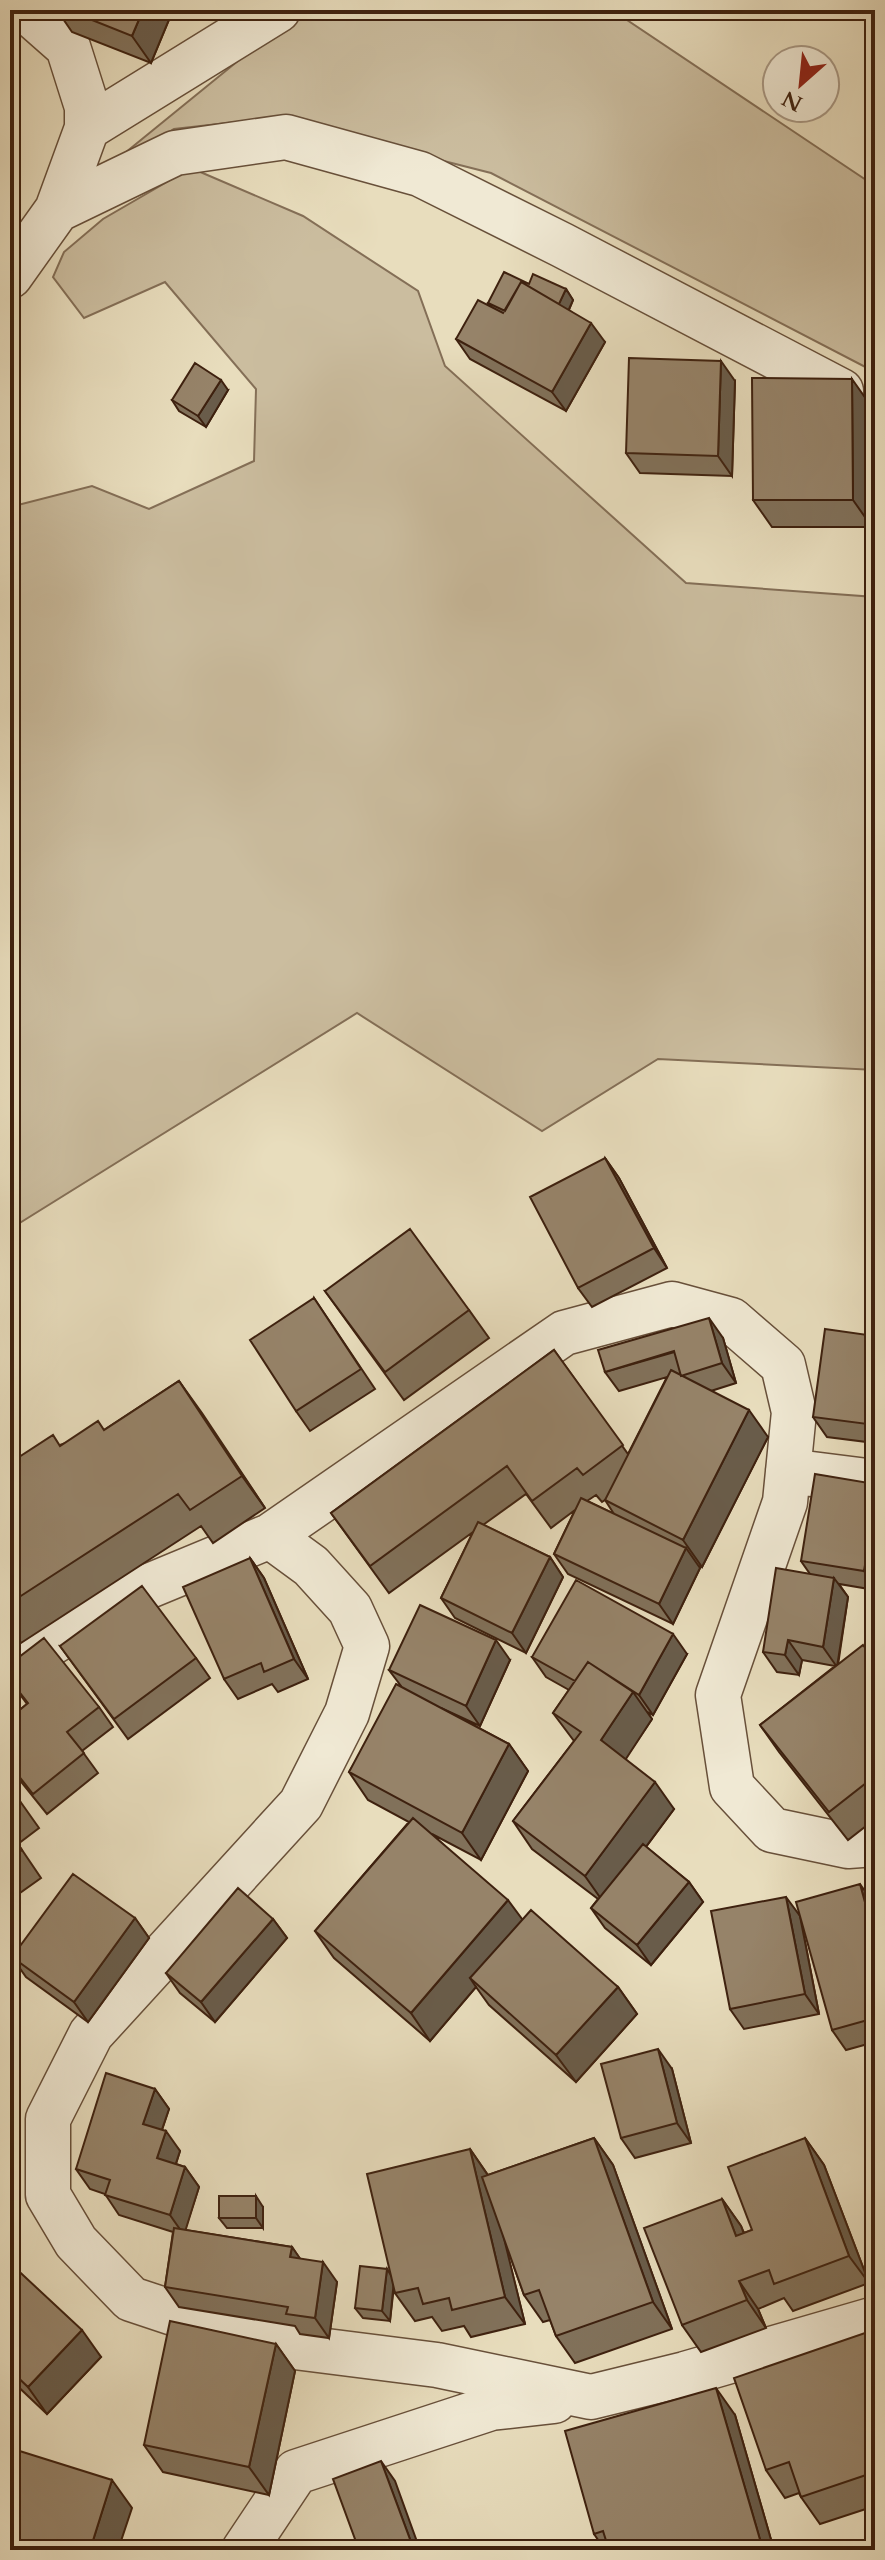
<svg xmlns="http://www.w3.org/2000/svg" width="885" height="2560" font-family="Cardo,serif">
<rect width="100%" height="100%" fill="#e8ddbd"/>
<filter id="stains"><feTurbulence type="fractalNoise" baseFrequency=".0025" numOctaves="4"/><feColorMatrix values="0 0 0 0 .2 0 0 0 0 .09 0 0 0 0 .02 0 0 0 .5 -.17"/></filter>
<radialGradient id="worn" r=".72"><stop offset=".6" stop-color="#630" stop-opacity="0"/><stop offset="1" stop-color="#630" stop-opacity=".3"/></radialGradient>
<path fill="#cbbd9f" stroke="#846f57" stroke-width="2" d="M317 10H612L875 186V372L491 173 369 142 262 119 174 129 104 170 271 34Z
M191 168 303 216 418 291 445 366 686 583 875 597V1070L658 1059 542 1131 357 1013 10 1229V507L92 486 149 509 254 461 256 389 165 282 84 318 53 277 64 252 103 219Z"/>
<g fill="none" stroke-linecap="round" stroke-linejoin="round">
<defs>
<path id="minor" d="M87 128 278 10
M57 210 175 153 286 137 420 174 562 245 841 391
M10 276 57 210 87 128V107L68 47 26 10
M788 1471 875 1482
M270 1536 311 1566 350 1609 367 1646 347 1713 301 1804 91 2034 48 2119V2195L76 2242 131 2299 263 2343 437 2365 591 2397 685 2374 875 2319
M10 1668 137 1591 270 1536 564 1333 672 1304 731 1320 783 1365 794 1412 785 1502 718 1695 732 1787 772 1830 848 1846 875 1844
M244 2550 296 2472 491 2408 554 2401"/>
</defs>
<use href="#minor" stroke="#68503a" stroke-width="47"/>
<use href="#minor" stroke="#f0e9d4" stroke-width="44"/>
</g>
<path fill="#81715a" stroke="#3e210f" stroke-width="2" fill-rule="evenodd" d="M57 10H173L151 63 72 32Z
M529 284 566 289 573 300 569 310 605 342 566 411 470 359 456 339 491 306 488 303Z
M735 381 732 476 640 473 626 453Z
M228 390 206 427 179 411 172 400Z
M871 406 872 527H772L753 500Z
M605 1158 619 1178 667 1268 592 1307 578 1288Z
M325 1291 469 1310 489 1338 404 1400Z
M314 1298 375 1389 310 1431 296 1411Z
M875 1336V1443L827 1437 813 1417Z
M723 1338 736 1383 711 1391 768 1437 702 1567 698 1566 700 1568 673 1624 568 1574 554 1554 575 1510 551 1528 526 1494 483 1525 550 1557 563 1577 526 1653 455 1618 441 1598 473 1532 389 1593 331 1513 554 1350 628 1454 667 1377 619 1391 605 1372ZM596 1495 602 1502 605 1500 614 1514 587 1501Z
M179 1381 265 1508 213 1543 201 1526 21 1643 10 1627V1467L60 1445 104 1430Z
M875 1484V1590L839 1584 848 1597 838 1665 875 1661V1819L848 1840 779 1752 760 1725 835 1666 802 1660 799 1675 777 1672 763 1652 810 1574 801 1561Z
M250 1558 264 1578 308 1679 278 1692 272 1684 238 1699 224 1679Z
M60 1646 196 1658 210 1678 128 1739Z
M687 1654 653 1715 647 1712 652 1719 625 1759 674 1809 646 1847 689 1882 703 1902 651 1965 605 1928 591 1908 598 1899 532 1849 513 1821 574 1741 553 1713 569 1690 546 1677 532 1657Z
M510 1660 480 1726 441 1708 509 1744 528 1771 481 1860 432 1834 522 1920 618 1987 637 2014 576 2082 489 2005 476 1987 430 2041 334 1958 315 1931 409 1822 368 1800 349 1772 401 1686 389 1670Z
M10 1664 99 1707 113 1727 82 1751 98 1773 47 1814 10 1768V1718L27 1704 10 1681Z
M10 1787 39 1828 18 1844 41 1878 10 1900Z
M874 1904 875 1909V2042L846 2050 832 2030Z
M800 1916 819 2014 744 2029 730 2009Z
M135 1918 149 1938 88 2022 26 1977 12 1957Z
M273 1919 287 1938 215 2022 180 1993 166 1973Z
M672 2069 691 2143 635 2158 621 2138Z
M155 2089 169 2109 162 2130 180 2151 176 2164 185 2167 199 2187 185 2230 292 2247 300 2259 337 2282 329 2338 300 2334 295 2326 179 2307 165 2287 173 2232 119 2215 105 2194 90 2189 76 2169Z
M594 2138 613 2165 672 2329 575 2363 556 2336 550 2320 543 2322 524 2295 503 2236 525 2324 471 2337 464 2326 442 2331 432 2317 415 2321 395 2293 394 2286 390 2321 363 2318 355 2308 387 2269 391 2275 470 2149 488 2175Z
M805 2138 824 2165 869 2283 793 2311 784 2298 758 2309 766 2328 701 2352 682 2325 722 2199 741 2226 744 2233 752 2230Z
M263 2207V2228H227L219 2218Z
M10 2263 101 2357 47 2414 10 2379Z
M276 2344 295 2371 269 2495 163 2472 144 2445Z
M875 2347V2506L820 2524 801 2497 799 2493 785 2498 766 2470Z
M735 2415 774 2550H605L594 2534Z"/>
<path fill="#695c4a" stroke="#3e210f" stroke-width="2" d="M143 10H173L151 63 132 36Z
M566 289 573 300 566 316 558 305Z
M591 323 605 342 566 411 552 392Z
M721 361 735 381 732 476 718 456Z
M852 379 871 406 872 527 853 500Z
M221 380 228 390 206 427 198 416Z
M605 1158 619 1178 667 1268 654 1248Z
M709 1318 723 1338 736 1383 722 1363Z
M875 1366V1421L872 1420 875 1425V1435L867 1424Z
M179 1381 202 1413 265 1508 242 1476Z
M749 1410 768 1437 702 1567 683 1540Z
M869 1542 875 1552V1586L864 1571Z
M686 1548 700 1568 673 1624 659 1604Z
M550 1557 563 1577 526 1653 512 1633Z
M250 1558 264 1578 308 1679 294 1659Z
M834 1578 848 1597 837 1667 823 1647Z
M673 1634 687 1654 653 1715 639 1695Z
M496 1640 510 1660 480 1726 466 1706Z
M788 1640 802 1660 799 1675 785 1655Z
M633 1692 652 1719 620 1768 601 1740Z
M509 1744 528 1771 481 1860 462 1833Z
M655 1782 674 1809 604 1903 585 1876Z
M689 1882 703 1902 651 1965 637 1945Z
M860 1884 874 1904 875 1909V1939Z
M786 1897 800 1916 819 2014 805 1994Z
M508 1900 528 1927 470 1978 476 1987 430 2041 411 2013Z
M135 1918 149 1938 88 2022 74 2002Z
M273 1919 287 1938 215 2022 201 2002Z
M618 1987 637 2014 576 2082 556 2055Z
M658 2049 672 2069 691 2143 677 2123Z
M155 2089 169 2109 157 2144 143 2124Z
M166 2131 180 2151 171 2178 157 2158Z
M594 2138 613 2165 672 2329 653 2302Z
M805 2138 824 2165 869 2283 849 2256Z
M470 2149 489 2177 525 2324 505 2297Z
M185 2167 199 2187 184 2235 170 2215Z
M256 2196 263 2207V2228L256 2218Z
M722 2199 741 2226 755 2264 736 2236Z
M292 2247 306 2267 290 2257Z
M323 2262 337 2282 329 2338 315 2318Z
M387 2269 394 2280 390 2321 382 2311Z
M739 2281 758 2309 766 2328 747 2300Z
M82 2330 101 2357 47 2414 28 2387Z
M865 2333 875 2347V2361Z
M276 2344 295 2371 269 2495 249 2467Z
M716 2388 735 2415 774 2550H766L761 2543Z
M381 2461 395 2481 420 2550H414Z
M112 2480 132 2508 118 2550H90Z"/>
<path fill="#968369" stroke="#3e210f" stroke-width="2" d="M67 10H143L132 36Z
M504 272 529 284 533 274 566 289 559 304 521 282 505 311 488 303Z
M521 282 591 323 552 392 456 339 478 300 503 313Z
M629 358 721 361 718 456 626 453Z
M195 363 221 380 198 416 172 400Z
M752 378 852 379 853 500H753Z
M605 1158 654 1248 578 1288 530 1197Z
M410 1229 469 1310 385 1372 325 1291Z
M314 1298 361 1369 296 1411 250 1340Z
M709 1318 722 1363 681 1376 674 1351 605 1372 598 1350Z
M825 1329 875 1336V1366L867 1424 813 1417Z
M554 1350 623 1445 583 1475 577 1468 532 1501 507 1466 370 1566 331 1513Z
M671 1370 749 1410 683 1540 605 1500Z
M179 1381 242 1476 190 1510 178 1494 10 1603V1467L18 1462 16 1459 53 1435 60 1446 98 1421 104 1430Z
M875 1398V1421L872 1420Z
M815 1474 875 1484V1543L869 1542 864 1571 801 1561Z
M581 1498 686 1548 659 1604 554 1554Z
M478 1522 550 1557 512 1633 441 1598Z
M250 1558 294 1659 264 1672 261 1663 224 1679 183 1587Z
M776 1568 834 1578 823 1647 788 1640 785 1655 763 1652Z
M576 1580 673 1634 639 1695 588 1662 575 1681 532 1657Z
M142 1586 196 1658 114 1719 60 1646Z
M420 1605 496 1640 466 1706 389 1670Z
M875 1627V1638L870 1632Z
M44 1638 99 1707 67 1732 84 1753 33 1794 10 1765V1718L28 1703 10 1680V1664Z
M863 1645 875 1661V1776L829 1812 760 1725Z
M588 1662 633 1692 601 1740 655 1782 585 1876 513 1821 581 1732 553 1713Z
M396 1684 509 1744 462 1833 349 1772Z
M10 1787 20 1801 10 1808Z
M413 1818 508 1900 411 2013 315 1931Z
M10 1833 22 1850 10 1859Z
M643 1844 689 1882 637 1945 591 1908Z
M73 1874 135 1918 74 2002 12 1957Z
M860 1884 875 1939V2018L832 2030 796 1902Z
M875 1885V1901L871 1886Z
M238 1888 273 1919 201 2002 166 1973Z
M786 1897 805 1994 730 2009 711 1911Z
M531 1910 618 1987 556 2055 470 1978Z
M658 2049 677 2123 621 2138 601 2064Z
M106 2073 155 2089 143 2124 166 2131 157 2158 185 2167 170 2215 105 2195 110 2180 76 2169Z
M594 2138 653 2302 556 2336 539 2290 524 2295 482 2177Z
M805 2138 849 2256 774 2284 769 2270 739 2281 747 2300 682 2325 644 2228 722 2199 736 2236 752 2230 728 2167Z
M470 2149 505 2297 452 2310 449 2298 423 2304 418 2288 395 2293 367 2174Z
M219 2196H256V2218H219Z
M174 2228 292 2247 290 2257 323 2262 315 2318 286 2314 288 2307 165 2287Z
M10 2263 82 2330 28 2387 10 2370Z
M360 2266 387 2269 382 2311 355 2308Z
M170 2321 276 2344 249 2467 144 2445Z
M865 2333 875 2361V2472L801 2497 789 2462 766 2470 734 2378Z
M716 2388 761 2543 735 2550H609L603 2531 594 2534 565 2431Z
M10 2448 112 2480 90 2550H10Z
M381 2461 414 2550H359L333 2479Z"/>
<rect width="885" height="2560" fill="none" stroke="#e8ddbd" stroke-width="40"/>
<rect x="12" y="12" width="861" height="2536" fill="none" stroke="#3e210f" stroke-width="4"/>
<rect x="20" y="20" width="845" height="2520" fill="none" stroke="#3e210f" stroke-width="2"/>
<g transform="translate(801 84) rotate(207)"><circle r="38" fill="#f0e9d4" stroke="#a99985" stroke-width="2"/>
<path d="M0-6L14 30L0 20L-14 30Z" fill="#8f2418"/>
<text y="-12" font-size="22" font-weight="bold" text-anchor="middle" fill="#3e210f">N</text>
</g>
<rect width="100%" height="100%" filter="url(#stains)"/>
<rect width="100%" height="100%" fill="url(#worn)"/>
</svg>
